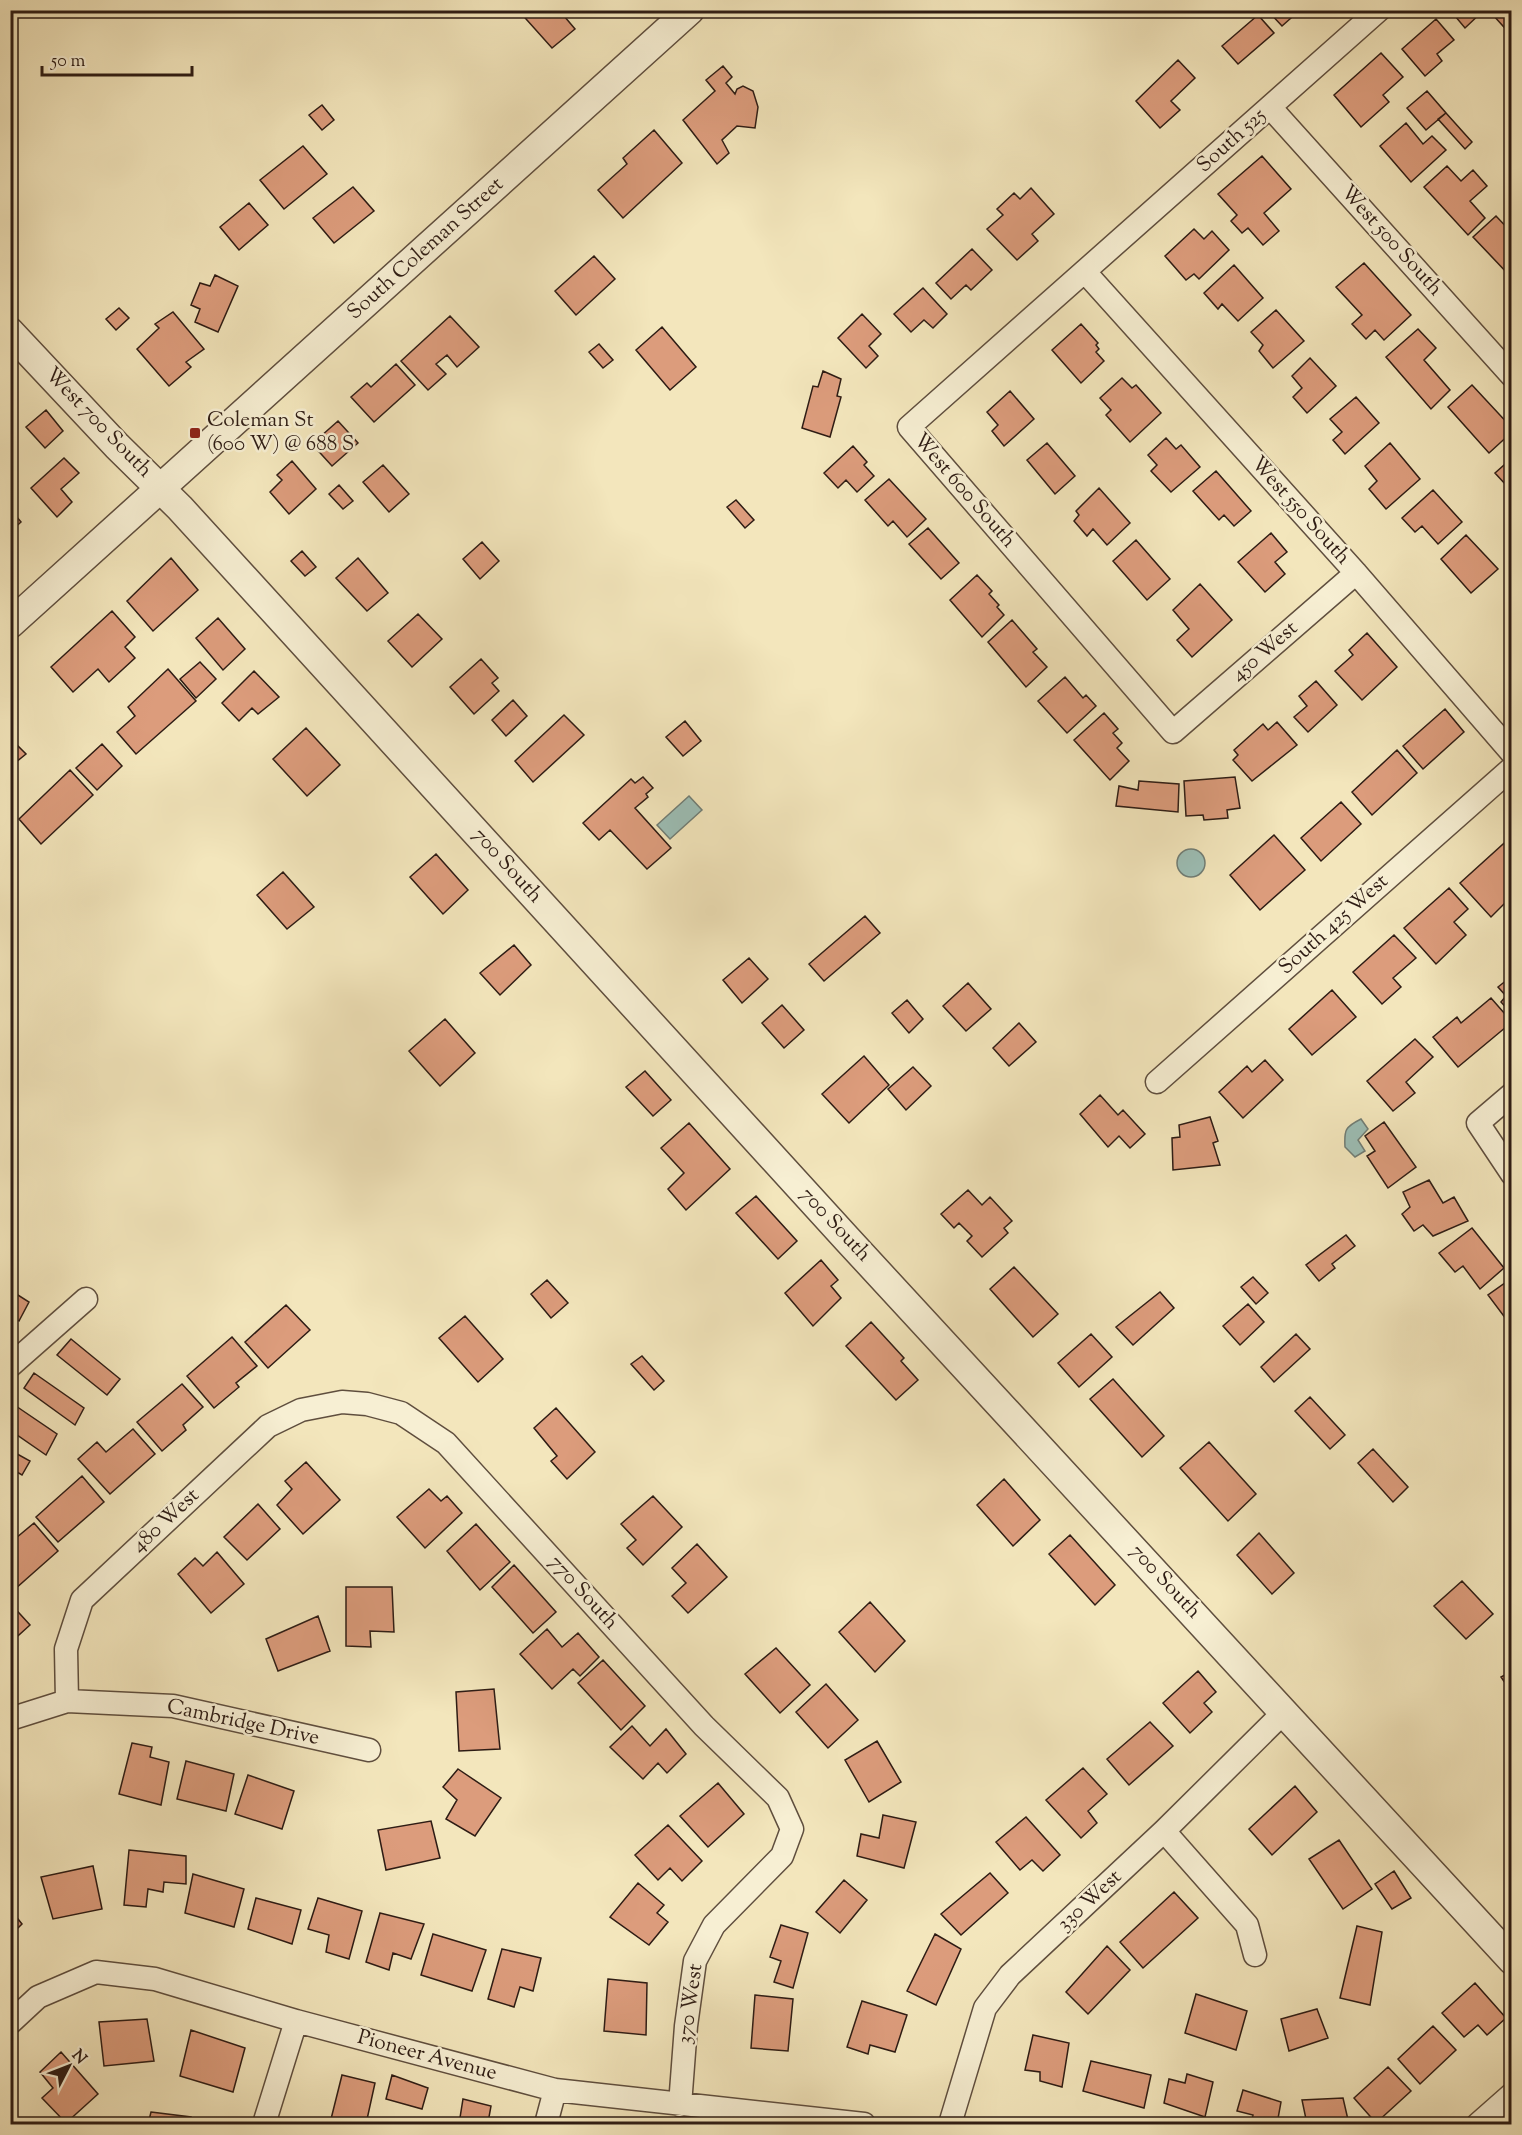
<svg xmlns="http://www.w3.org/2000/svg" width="1522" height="2135" font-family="'Sorts Mill Goudy',serif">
<rect width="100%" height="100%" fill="#f3e6bc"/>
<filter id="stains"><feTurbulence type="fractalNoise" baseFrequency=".00333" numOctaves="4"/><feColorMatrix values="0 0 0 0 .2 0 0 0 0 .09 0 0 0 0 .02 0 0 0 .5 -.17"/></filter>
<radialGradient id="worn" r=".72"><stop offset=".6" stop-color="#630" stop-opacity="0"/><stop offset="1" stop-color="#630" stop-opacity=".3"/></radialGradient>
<path fill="#9cbeb5" stroke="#707d75" stroke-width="1.5" d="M689 796 702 810 670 839 657 825Z
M1177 863a14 14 0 1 1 28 0a14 14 0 1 1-28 0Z
M1361 1119 1368 1129 1358 1140 1365 1151 1355 1157 1345 1147C1344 1130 1345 1127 1361 1119Z"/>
<path fill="#dc9c7c" stroke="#2e1c14" stroke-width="1.5" d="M518 10H559L575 29 552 48Z
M1267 10H1300L1282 26Z
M1450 10H1484L1465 28Z
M1498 10H1512V36L1493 15Z
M1258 15 1274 33 1238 64 1222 46Z
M1436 19 1454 40 1437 54 1442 61 1425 76 1402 49Z
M1381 53 1403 77 1383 95 1389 102 1361 127 1334 95Z
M1178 60 1195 78 1171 101 1180 110 1160 128 1136 101Z
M723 66 732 77 726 83 735 94 737 89 743 86 753 91 758 107 755 128 737 126 722 140 729 153 717 164 683 120 715 91 706 80Z
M1427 91 1446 113 1426 130 1407 108Z
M322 105 334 120 322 130 309 115Z
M1446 113 1472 142 1465 149 1438 119Z
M1406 123 1423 144 1432 136 1446 150 1411 182 1380 146Z
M654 130 682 163 623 218 598 190 627 164 623 158Z
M303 146 327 174 284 209 260 180Z
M1262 156 1291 189 1264 213 1279 231 1263 245 1248 228 1242 233 1231 221 1237 215 1218 194Z
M1447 166 1461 181 1473 170 1487 186 1470 201 1485 218 1468 235 1424 187Z
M353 187 374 211 334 243 313 218Z
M1031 188 1054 214 1032 234 1038 241 1017 260 987 229 1003 215 997 209 1014 193 1020 199Z
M249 203 268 225 239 250 220 227Z
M1496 216 1512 233V275L1510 276 1473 237Z
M1194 229 1204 239 1212 231 1229 250 1199 279 1194 274 1186 280 1165 256Z
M972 249 992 270 971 290 966 285 951 299 936 283Z
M594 256 615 279 576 315 555 291Z
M1364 263 1411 315 1384 340 1375 330 1366 339 1352 324 1362 315 1336 287Z
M1234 265 1263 298 1238 321 1222 304 1218 309 1204 293Z
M215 275 238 286 218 332 195 322 200 309 191 305 200 283 210 286Z
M923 288 947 314 933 328 924 320 911 332 894 314Z
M119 308 129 318 116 330 106 319Z
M1276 310 1304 341 1273 368 1259 351 1263 345 1251 332Z
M173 312 204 349 186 362 191 367 169 386 137 349 159 328 155 324Z
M862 314 881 334 869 346 878 356 866 368 838 338Z
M450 316 479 347 457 367 447 355 436 364 446 374 428 390 401 361Z
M1081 324 1098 343 1096 345 1099 349 1096 352 1104 361 1081 383 1052 350Z
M662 327 696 367 670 390 636 350Z
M1418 329 1436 348 1424 360 1450 390 1431 409 1386 357Z
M599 344 613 360 603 368 589 352Z
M1310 358 1336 386 1307 413 1293 397 1302 388 1292 376Z
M396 364 415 385 374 422 351 397 367 383 371 387Z
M823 371 841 379 837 396 841 397 830 437 802 428 813 386 818 387Z
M1122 378 1132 388 1136 385 1161 413 1130 442 1106 415 1111 410 1100 398Z
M1472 385 1512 428V432L1489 453 1448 407Z
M1010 391 1034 419 1004 446 992 431 998 425 987 412Z
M1356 397 1379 423 1345 454 1333 440 1342 432 1330 419Z
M46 410 63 431 45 448 26 427Z
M338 421 358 443 332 466 312 444Z
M1166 438 1176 449 1181 445 1200 467 1171 492 1151 471 1157 465 1148 455Z
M1047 443 1075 476 1055 494 1027 460Z
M1390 443 1420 479 1386 509 1369 489 1377 481 1365 466Z
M853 446 867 462 864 465 874 476 857 492 846 480 838 488 824 473Z
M64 458 79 473 61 489 72 502 57 517 31 488Z
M1512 458V480L1506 485 1495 473Z
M292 461 316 489 289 514 270 492 282 480 277 475Z
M383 465 409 494 389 512 363 482Z
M1216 471 1251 511 1234 526 1224 515 1219 520 1193 491Z
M889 479 926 519 907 537 893 521 888 526 865 500Z
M339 485 353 501 343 509 329 494Z
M1099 488 1130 523 1107 545 1093 529 1087 536 1074 521 1079 515 1076 511Z
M1433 490 1462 522 1438 544 1422 526 1415 532 1402 518Z
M736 500 754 520 745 528 727 507Z
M10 501 15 505 11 510 21 522 10 532Z
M928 528 959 563 941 579 909 544Z
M1271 533 1287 552 1275 562 1285 574 1265 592 1238 562Z
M1466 535 1498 569 1471 593 1441 559Z
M1136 540 1170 579 1147 600 1113 561Z
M482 542 499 561 480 579 463 559Z
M302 551 316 567 305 576 291 561Z
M171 558 198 590 153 631 127 601Z
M358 558 388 593 367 611 336 578Z
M977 575 992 591 989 594 999 605 997 607 1004 615 982 637 950 600Z
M1200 584 1232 620 1192 657 1177 640 1189 629 1173 610Z
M112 611 135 637 125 647 135 658 109 682 98 669 73 692 51 667Z
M418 614 442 639 412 667 388 641Z
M218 618 245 649 223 670 196 638Z
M1012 620 1037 649 1033 652 1047 667 1026 687 988 642Z
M1367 633 1397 667 1362 700 1335 671 1353 655 1349 650Z
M481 659 498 678 492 683 499 691 474 714 450 687Z
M200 662 216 679 196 698 180 679Z
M168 669 196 701 136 754 117 732 135 716 128 707Z
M254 671 279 697 258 714 252 708 239 721 222 703Z
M1065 677 1083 698 1086 695 1096 706 1067 733 1038 701Z
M1316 681 1337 705 1308 732 1294 717 1307 706 1299 696Z
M513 700 527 716 506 736 492 720Z
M1445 709 1464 732 1423 769 1403 746Z
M1104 713 1118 729 1113 733 1122 743 1117 748 1129 761 1110 780 1074 740Z
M564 715 584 735 533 782 515 761Z
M685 721 701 741 683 756 666 737Z
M1277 722 1297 745 1252 781 1233 760 1238 755 1234 750 1263 724 1268 730Z
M306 728 340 765 307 796 273 759Z
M10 738 26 754 10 767Z
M102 744 122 766 97 790 76 768Z
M1397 750 1417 773 1372 815 1352 792Z
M70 770 93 795 41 844 19 819Z
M643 777 653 788 646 794 648 797 635 808 671 848 647 869 610 830 599 840 583 823 631 779 635 783Z
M1235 777 1240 808 1227 810 1228 818 1204 820 1203 815 1186 816 1184 781Z
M1139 781 1179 784 1178 812 1116 806 1119 786 1138 790Z
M1341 802 1361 824 1321 861 1301 838Z
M1274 835 1305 870 1260 910 1230 875Z
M1512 836V896L1491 917 1460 883Z
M436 854 468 890 443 914 410 877Z
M283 872 314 907 287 929 257 895Z
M1449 888 1468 909 1454 922 1466 935 1436 964 1404 928Z
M865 916 880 933 824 981 809 964Z
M1394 935 1416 958 1393 978 1401 987 1382 1004 1353 972Z
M514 945 531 965 500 995 480 973Z
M749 958 768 979 742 1003 723 980Z
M1512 976V1014L1501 1002 1506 996 1498 987Z
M968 983 991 1009 966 1031 943 1006Z
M1332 990 1356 1017 1312 1055 1289 1029Z
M1491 998 1512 1022 1458 1067 1433 1037 1457 1017 1461 1023Z
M907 1000 923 1019 909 1033 892 1013Z
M782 1005 804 1030 784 1048 762 1023Z
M445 1019 475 1053 440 1086 409 1051Z
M1019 1023 1036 1042 1009 1066 993 1048Z
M1415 1039 1433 1057 1406 1082 1415 1093 1393 1111 1367 1081Z
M864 1056 889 1085 849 1123 822 1094Z
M1265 1060 1283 1080 1243 1118 1219 1092 1247 1066 1252 1072Z
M913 1067 931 1086 906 1110 888 1089Z
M645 1071 671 1100 653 1116 626 1087Z
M1100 1095 1118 1115 1123 1110 1145 1134 1130 1148 1119 1136 1108 1147 1080 1114Z
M1210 1117 1218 1141 1213 1143 1220 1165 1173 1170 1172 1138 1180 1137 1179 1125Z
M1384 1122 1416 1167 1388 1188 1367 1156 1375 1151 1365 1136Z
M689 1123 730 1169 686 1210 668 1189 684 1173 661 1148Z
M1429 1180 1443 1203 1454 1197 1468 1221 1433 1236 1423 1225 1414 1231 1402 1214 1410 1207 1403 1192Z
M968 1190 982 1205 990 1197 1012 1221 1004 1228 1008 1233 982 1257 967 1241 972 1236 959 1223 954 1228 941 1214Z
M756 1196 797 1241 778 1259 736 1213Z
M1472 1228 1504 1268 1480 1289 1463 1266 1455 1272 1439 1253Z
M1346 1235 1355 1246 1332 1264 1335 1268 1319 1281 1306 1265Z
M821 1260 838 1280 831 1286 841 1298 813 1326 785 1293Z
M1014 1267 1058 1314 1033 1337 990 1289Z
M1253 1277 1268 1293 1256 1304 1241 1287Z
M1512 1278V1327L1488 1295Z
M547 1280 568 1303 551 1318 531 1294Z
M10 1290 29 1302 19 1321 10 1315Z
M1160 1292 1174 1308 1133 1345 1116 1327Z
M1248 1304 1264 1322 1240 1345 1223 1326Z
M286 1305 310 1330 268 1368 245 1342Z
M465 1316 503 1359 478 1382 439 1338Z
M871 1322 904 1358 901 1361 918 1380 896 1400 846 1346Z
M1091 1334 1112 1357 1079 1387 1058 1363Z
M1296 1334 1310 1349 1274 1382 1261 1367Z
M232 1337 257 1366 236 1383 239 1387 214 1408 187 1376Z
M71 1339 120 1379 107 1395 57 1355Z
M642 1356 664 1381 654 1390 631 1364Z
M34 1373 84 1408 75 1425 24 1388Z
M1113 1379 1164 1436 1142 1457 1090 1399Z
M182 1384 203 1407 183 1425 186 1430 162 1451 137 1422Z
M1310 1397 1345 1435 1330 1449 1295 1411Z
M10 1402 57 1434 46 1455 10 1430Z
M556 1408 595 1452 567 1479 551 1461 557 1456 534 1428Z
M133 1429 155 1454 110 1494 78 1459 97 1442 106 1452Z
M1209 1442 1256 1494 1228 1521 1180 1468Z
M1373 1449 1408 1487 1393 1502 1358 1463Z
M10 1450 30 1461 22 1475 10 1468Z
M306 1462 340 1500 303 1534 277 1505 292 1489 285 1481Z
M82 1476 104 1502 58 1542 36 1517Z
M1004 1479 1040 1520 1013 1546 977 1505Z
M429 1489 441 1501 447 1496 462 1513 425 1548 397 1517Z
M653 1496 682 1527 643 1565 627 1548 636 1540 621 1524Z
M258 1504 280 1529 247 1560 224 1537Z
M34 1523 58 1551 15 1589 10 1585V1543Z
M476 1524 510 1562 480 1590 447 1551Z
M1259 1533 1294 1573 1272 1594 1237 1555Z
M1070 1535 1115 1585 1095 1605 1049 1554Z
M697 1544 727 1577 688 1613 672 1596 686 1583 672 1568Z
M217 1552 244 1584 211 1613 178 1574 195 1558 203 1566Z
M514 1565 556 1612 533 1633 492 1587Z
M1462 1581 1493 1614 1466 1639 1434 1606Z
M346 1587H392L394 1632 370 1631 371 1647 346 1646Z
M870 1602 905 1641 875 1672 839 1632Z
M10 1603 30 1625 10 1643Z
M318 1616 330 1651 278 1671 266 1639Z
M547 1629 562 1647 578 1633 599 1657 580 1676 573 1669 552 1689 520 1654Z
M776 1648 810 1685 780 1713 745 1674Z
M603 1660 645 1706 621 1730 578 1683Z
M1198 1671 1216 1692 1204 1703 1212 1712 1190 1733 1163 1703Z
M1512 1671V1693L1501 1677Z
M826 1684 858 1720 828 1748 796 1712Z
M494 1689 500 1749 459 1751 456 1692Z
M1150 1722 1173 1746 1129 1785 1107 1759Z
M632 1726 650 1746 666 1729 686 1754 667 1773 658 1763 643 1779 610 1747Z
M877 1741 901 1782 869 1802 845 1760Z
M132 1743 152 1747 150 1757 169 1762 161 1805 119 1794Z
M186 1761 234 1774 226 1811 177 1799Z
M1083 1768 1107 1794 1088 1811 1097 1823 1081 1838 1046 1800Z
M458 1769 501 1798 475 1836 446 1819 457 1800 443 1787Z
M248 1775 294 1791 282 1829 235 1814Z
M718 1783 744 1814 708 1847 680 1816Z
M1295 1786 1317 1812 1272 1855 1249 1829Z
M883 1815 916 1822 904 1868 857 1856 861 1834 879 1838Z
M1026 1817 1060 1855 1043 1871 1032 1860 1020 1870 996 1842Z
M431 1821 440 1858 386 1870 378 1830Z
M668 1825 702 1861 682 1881 670 1868 658 1880 635 1855Z
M1339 1840 1372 1889 1343 1909 1309 1859Z
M129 1850 186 1856V1884L164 1882 163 1892 148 1889 146 1907 124 1905Z
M93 1866 102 1909 53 1919 41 1877Z
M1394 1871 1411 1898 1392 1909 1375 1884Z
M990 1873 1008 1893 961 1935 941 1914Z
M193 1874 244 1889 234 1927 185 1913Z
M844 1880 867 1900 840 1933 816 1912Z
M638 1883 664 1905 657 1913 668 1922 649 1945 610 1917Z
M1174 1892 1198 1918 1143 1968 1120 1942Z
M256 1898 301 1910 292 1944 248 1929Z
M318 1898 362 1911 349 1959 326 1952 329 1935 308 1929Z
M10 1909 22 1924 10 1936Z
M380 1913 424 1924 411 1959 393 1953 389 1970 366 1962Z
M781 1925 808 1933 793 1988 774 1982 781 1961 770 1957Z
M1357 1926 1382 1932 1370 2005 1340 1998Z
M433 1934 486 1950 472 1991 421 1975Z
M935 1934 961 1949 936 2005 907 1991Z
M1107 1946 1130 1970 1088 2014 1066 1992Z
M502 1949 541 1958 533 1991 520 1987 514 2007 488 1999Z
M608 1979 647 1983 646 2035 604 2031Z
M1475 1983 1506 2018 1487 2035 1478 2025 1464 2037 1442 2013Z
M1196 1994 1247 2011 1236 2050 1185 2033Z
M755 1995 793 1999 788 2051 751 2048Z
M862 2001 907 2015 895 2052 870 2045 868 2054 847 2047Z
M1317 2009 1328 2038 1289 2051 1281 2019Z
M147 2019 154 2061 104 2066 99 2022Z
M1433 2026 1456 2050 1420 2084 1398 2059Z
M191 2030 245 2048 233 2092 180 2076Z
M1033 2035 1069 2043 1062 2087 1040 2081V2072L1025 2070Z
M61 2052 98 2094 66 2123 42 2098 53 2088 40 2072Z
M1091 2061 1151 2075 1144 2108 1083 2091Z
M1388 2067 1411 2091 1376 2123 1354 2098Z
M1187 2074 1213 2082 1205 2117 1164 2103 1169 2079 1185 2083Z
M342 2075 375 2083 366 2124H348L331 2119Z
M392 2075 428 2088 422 2109 386 2099Z
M1243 2090 1281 2102 1277 2124H1251L1253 2115 1237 2111Z
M1343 2098 1349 2124H1307L1302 2100Z
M463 2099 491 2106 489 2117 503 2124H459Z
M151 2112 191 2117 190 2124H148Z"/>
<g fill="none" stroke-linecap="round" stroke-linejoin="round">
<defs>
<path id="minor" d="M1270 107 1512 376
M1085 272 1356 573 1512 753
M1356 573 1173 732 909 427 1379 10
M1157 1082 1512 768
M1512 1094 1478 1123 1512 1174
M10 1366 86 1299
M67 1701 66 1649 82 1600 268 1426 301 1410 342 1402 367 1404 401 1413 446 1443 704 1726 778 1798 792 1829 782 1856 714 1925 695 1961 686 2026 680 2105
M10 1719 67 1701 173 1706 369 1750
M1164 1831 1247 1925 1255 1955
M10 2023 38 1997 96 1972 155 1979 296 2021 555 2090 864 2124
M264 2124 296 2021
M546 2124 555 2090
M950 2124 985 2008 1010 1975 1164 1831 1285 1711
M1478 2124 1512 2094"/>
<path id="tertiary" d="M10 332 117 446 180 508 847 1239 1512 1960
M10 624 690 10"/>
</defs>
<use href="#minor" stroke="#5f4e3e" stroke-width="25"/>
<use href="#tertiary" stroke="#5f4e3e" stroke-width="31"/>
<use href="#minor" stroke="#f7efd3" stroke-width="22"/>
<use href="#tertiary" stroke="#f7efd3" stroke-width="28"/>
</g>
<rect fill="#8f2418" stroke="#f7efd3" stroke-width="2" x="189" y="427" width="12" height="12" rx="3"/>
<g text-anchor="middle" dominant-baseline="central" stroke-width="5" stroke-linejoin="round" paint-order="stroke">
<g font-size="21" fill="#2e1c14" stroke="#f7efd3">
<text transform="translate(1232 141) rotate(-42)">South 525</text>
<text transform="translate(1391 241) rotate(48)">West 500 South</text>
<text transform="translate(426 249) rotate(-42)">South Coleman Street</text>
<text transform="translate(98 423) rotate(46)">West 700 South</text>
<text transform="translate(964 491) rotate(49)">West 600 South</text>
<text transform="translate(1300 511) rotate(48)">West 550 South</text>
<text transform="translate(1265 652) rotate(-41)">450 West</text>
<text transform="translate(507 866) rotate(48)">700 South</text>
<text transform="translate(1334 925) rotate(-42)">South 425 West</text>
<text transform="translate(835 1225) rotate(47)">700 South</text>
<text transform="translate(166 1521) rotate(-43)">480 West</text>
<text transform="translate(1165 1582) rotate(47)">700 South</text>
<text transform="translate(583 1593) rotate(48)">770 South</text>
<text transform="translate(243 1723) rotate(12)">Cambridge Drive</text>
<text transform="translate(1090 1901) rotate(-43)">330 West</text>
<text transform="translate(691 2004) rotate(-82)">370 West</text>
<text transform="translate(427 2056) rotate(15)">Pioneer Avenue</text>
</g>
<g font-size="21" fill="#2e1c14" stroke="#f7efd3" text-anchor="start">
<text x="207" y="421">Coleman St<tspan x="207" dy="24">(600 W) @ 688 S</tspan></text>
</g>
</g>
<rect width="1522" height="2135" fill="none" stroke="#f3e6bc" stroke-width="36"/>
<rect x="12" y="12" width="1498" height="2111" fill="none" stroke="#2e1c14" stroke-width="3"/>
<rect x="18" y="18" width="1486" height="2099" fill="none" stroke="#2e1c14" stroke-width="1.5"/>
<g transform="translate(69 2066) rotate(48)" stroke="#f7efd3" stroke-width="4.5" paint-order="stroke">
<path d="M0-4.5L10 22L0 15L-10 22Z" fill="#2e1c14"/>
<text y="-9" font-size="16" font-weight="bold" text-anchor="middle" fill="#2e1c14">N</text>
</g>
<path d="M42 66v9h150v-9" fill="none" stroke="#2e1c14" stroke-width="3"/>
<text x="51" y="66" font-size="18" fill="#2e1c14" stroke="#f7efd3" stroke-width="4.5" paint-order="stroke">50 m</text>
<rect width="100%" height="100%" filter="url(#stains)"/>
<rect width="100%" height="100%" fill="url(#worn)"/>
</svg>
